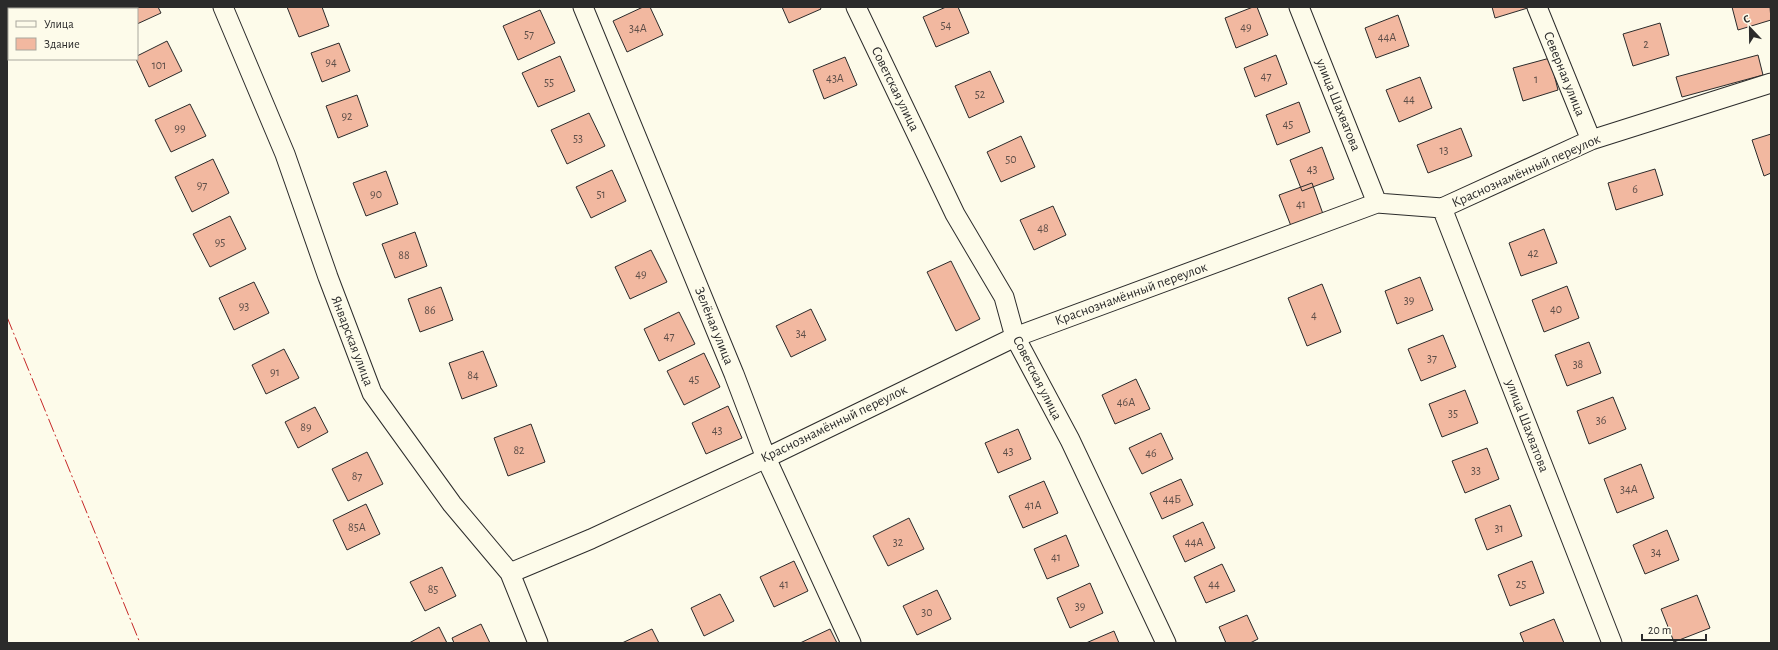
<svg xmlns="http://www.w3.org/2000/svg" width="1778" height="650" font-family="'Alegreya Sans',sans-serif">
<rect width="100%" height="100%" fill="#fdfbea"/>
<path fill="#f2b8a0" stroke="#2b2b2b" d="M114 7H158L161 13 137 24V9H115Z
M287 7H322L329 26 299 37Z
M643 7H650L663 35 627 52 613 21Z
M782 7H820L821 9 789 23Z
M946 7H958L969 33 936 47 923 17Z
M1253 7H1257L1268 35 1236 48 1225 18Z
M1492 7H1531L1495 18Z
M1732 7H1770L1771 20 1738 30Z
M540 10 555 43 518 60 503 26Z
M1398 15 1409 46 1376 58 1365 28Z
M1660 23 1669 55 1633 66 1623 34Z
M167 41 182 71 149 87 136 59 137 56Z
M339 43 350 71 322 82 311 53Z
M1276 55 1287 84 1255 97 1244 68Z
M1758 55 1763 75 1682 97 1676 77Z
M560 56 575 91 538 107 522 73Z
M845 57 857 85 824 99 813 70Z
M1550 58 1558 90 1523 101 1513 68Z
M990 71 1004 102 969 118 955 86Z
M1420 77 1432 108 1399 122 1386 90Z
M357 95 368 126 338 138 326 106Z
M1299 102 1310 132 1277 145 1266 115Z
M190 104 206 136 171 152 155 120Z
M589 113 605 146 567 164 551 130Z
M1461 128 1472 156 1428 173 1417 145Z
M1771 134V173L1764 176 1752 140Z
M1021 136 1035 167 1001 182 987 152Z
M1322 147 1334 179 1302 191 1290 160Z
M213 159 229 193 192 212 175 177Z
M1655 169 1663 195 1616 210 1608 183Z
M612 170 626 201 591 218 576 187Z
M386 171 398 204 366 216 353 183Z
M1312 183 1323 214 1291 226 1279 195Z
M1053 206 1066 235 1034 250 1020 220Z
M230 216 246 249 210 267 193 234Z
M1544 229 1557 263 1521 276 1509 243Z
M415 232 427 266 395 278 382 244Z
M651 250 667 282 630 299 615 267Z
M951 261 980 319 956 331 927 272Z
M1420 277 1433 310 1397 324 1385 291Z
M254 282 269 313 234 330 219 298Z
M1322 284 1341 332 1307 346 1288 298Z
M1567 286 1579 318 1544 332 1532 300Z
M441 287 453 320 420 332 408 299Z
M811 309 826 340 791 357 776 326Z
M679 312 695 344 659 361 644 329Z
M1443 335 1456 367 1421 381 1408 349Z
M1589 342 1601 373 1567 386 1555 355Z
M284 349 299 378 266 394 252 365Z
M483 351 497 386 462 399 449 363Z
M704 353 720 387 684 405 667 371Z
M1136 379 1150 409 1115 424 1102 395Z
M1465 390 1478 423 1442 437 1429 404Z
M1613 397 1626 429 1589 444 1577 411Z
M728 406 742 438 706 454 692 423Z
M315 407 328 432 298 448 285 422Z
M531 424 545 462 508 476 494 438Z
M1018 429 1031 459 998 473 985 443Z
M1161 433 1173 459 1142 474 1129 448Z
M1487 448 1499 479 1465 493 1452 461Z
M367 452 383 484 348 501 332 469Z
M1641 464 1654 498 1617 513 1604 479Z
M1181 479 1193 505 1162 519 1150 493Z
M1044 481 1058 513 1023 528 1009 496Z
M366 504 380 534 347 550 333 520Z
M1510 505 1522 536 1487 550 1475 519Z
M909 518 924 549 888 566 873 536Z
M1203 522 1215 548 1185 562 1173 536Z
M1667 530 1679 560 1645 574 1633 545Z
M1066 535 1079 566 1047 579 1034 549Z
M794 561 808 591 774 607 760 577Z
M1532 561 1544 593 1510 606 1498 575Z
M1222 564 1235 591 1206 603 1194 577Z
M442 567 456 596 425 611 410 582Z
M1090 583 1103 613 1070 628 1057 598Z
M937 590 951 619 917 635 903 606Z
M720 594 734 621 704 636 691 608Z
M1697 595 1710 628 1674 642 1661 609Z
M1247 615 1258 639 1250 643H1226L1219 627Z
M1554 619 1564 643H1524L1520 633Z
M481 624 490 643H454L452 638Z
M439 627 447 643H409Z
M652 629 659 643H622Z
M830 629 837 643H800Z
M1114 631 1119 643H1086Z"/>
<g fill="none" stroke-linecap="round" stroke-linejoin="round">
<defs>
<path id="street" d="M223 7 285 154 328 277 372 393 452 504 510 573 538 643
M583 7 734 374 766 458 851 643
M856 7 955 214 1004 297 1015 337 1070 440 1166 643
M1299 7 1377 203
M1537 7 1591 140
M1442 208 1612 643
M510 573 591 539 766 458 1015 337 1377 203 1442 208 1591 140 1771 83"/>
</defs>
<use href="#street" stroke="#2b2b2b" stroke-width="21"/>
<use href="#street" stroke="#fdfbea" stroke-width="19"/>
<path stroke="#c62828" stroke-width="1" stroke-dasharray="14 3 2 3" stroke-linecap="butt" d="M7 317 140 643"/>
</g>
<g text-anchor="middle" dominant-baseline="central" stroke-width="3" stroke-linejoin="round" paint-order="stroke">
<g font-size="12" fill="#5d4e48">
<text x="946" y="25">54</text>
<text x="1246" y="27">49</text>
<text x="638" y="28">34А</text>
<text x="529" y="34">57</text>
<text x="1387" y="37">44А</text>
<text x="1646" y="44">2</text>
<text x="331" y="62">94</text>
<text x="159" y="65">101</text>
<text x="1266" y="76">47</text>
<text x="835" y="78">43А</text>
<text x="1536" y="79">1</text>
<text x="549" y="82">55</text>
<text x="980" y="94">52</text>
<text x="1409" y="99">44</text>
<text x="347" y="116">92</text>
<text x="1288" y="124">45</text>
<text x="180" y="128">99</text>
<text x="578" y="138">53</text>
<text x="1444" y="150">13</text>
<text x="1011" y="159">50</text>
<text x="1312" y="169">43</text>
<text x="202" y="185">97</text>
<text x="1635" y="189">6</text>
<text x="376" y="194">90</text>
<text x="601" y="194">51</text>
<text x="1301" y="204">41</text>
<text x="1043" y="228">48</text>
<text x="220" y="242">95</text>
<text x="1533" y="253">42</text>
<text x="404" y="255">88</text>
<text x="641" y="274">49</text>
<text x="1409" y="300">39</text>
<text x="244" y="306">93</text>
<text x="1556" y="309">40</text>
<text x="430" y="310">86</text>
<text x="1314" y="315">4</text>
<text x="801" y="333">34</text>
<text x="669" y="336">47</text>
<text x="1432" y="358">37</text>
<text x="1578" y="364">38</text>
<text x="275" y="372">91</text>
<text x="473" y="375">84</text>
<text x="694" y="379">45</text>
<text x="1126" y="402">46А</text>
<text x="1453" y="413">35</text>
<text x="1601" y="420">36</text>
<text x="306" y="427">89</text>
<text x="717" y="430">43</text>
<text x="519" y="450">82</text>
<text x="1008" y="451">43</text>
<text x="1151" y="453">46</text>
<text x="1476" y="470">33</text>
<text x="357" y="476">87</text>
<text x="1629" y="489">34А</text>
<text x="1172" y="499">44Б</text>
<text x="1033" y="505">41А</text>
<text x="357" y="527">85А</text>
<text x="1499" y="528">31</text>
<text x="898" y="542">32</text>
<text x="1194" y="542">44А</text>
<text x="1656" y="552">34</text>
<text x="1056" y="557">41</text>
<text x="784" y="584">41</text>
<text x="1214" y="584">44</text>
<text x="1521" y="584">25</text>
<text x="433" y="589">85</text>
<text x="1080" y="606">39</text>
<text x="927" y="612">30</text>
</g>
<g font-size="14" fill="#2b2b2b" stroke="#fdfbea">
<text transform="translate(1564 74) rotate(68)">Северная улица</text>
<text transform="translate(895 89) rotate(64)">Советская улица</text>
<text transform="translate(1338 105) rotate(68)">улица Шахватова</text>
<text transform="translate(1526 171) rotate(-24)">Краснознамённый переулок</text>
<text transform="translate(1131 294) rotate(-20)">Краснознамённый переулок</text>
<text transform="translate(714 326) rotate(68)">Зелёная улица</text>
<text transform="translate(352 341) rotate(69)">Январская улица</text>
<text transform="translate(1037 378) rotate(63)">Советская улица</text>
<text transform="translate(834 424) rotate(-26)">Краснознамённый переулок</text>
<text transform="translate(1527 426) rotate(69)">улица Шахватова</text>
</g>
</g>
<rect width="1778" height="650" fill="none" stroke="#2b2b2b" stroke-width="16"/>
<rect x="8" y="8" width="130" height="52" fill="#fdfbea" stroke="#a9a89e"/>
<rect x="16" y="21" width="20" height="6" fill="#fdfbea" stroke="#a9a89e"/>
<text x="44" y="28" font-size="12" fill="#2b2b2b">Улица</text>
<rect x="16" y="38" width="20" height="12" fill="#f2b8a0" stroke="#a9a89e"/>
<text x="44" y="48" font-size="12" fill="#2b2b2b">Здание</text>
<g transform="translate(1750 28) rotate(338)" stroke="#fdfbea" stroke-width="3" paint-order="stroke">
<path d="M0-3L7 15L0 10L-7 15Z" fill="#2b2b2b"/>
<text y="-6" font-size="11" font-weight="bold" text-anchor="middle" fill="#2b2b2b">С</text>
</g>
<path d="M1642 634v6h64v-6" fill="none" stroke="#2b2b2b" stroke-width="2"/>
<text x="1648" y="634" font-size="12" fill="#2b2b2b" stroke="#fdfbea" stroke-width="3" paint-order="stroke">20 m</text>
</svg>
